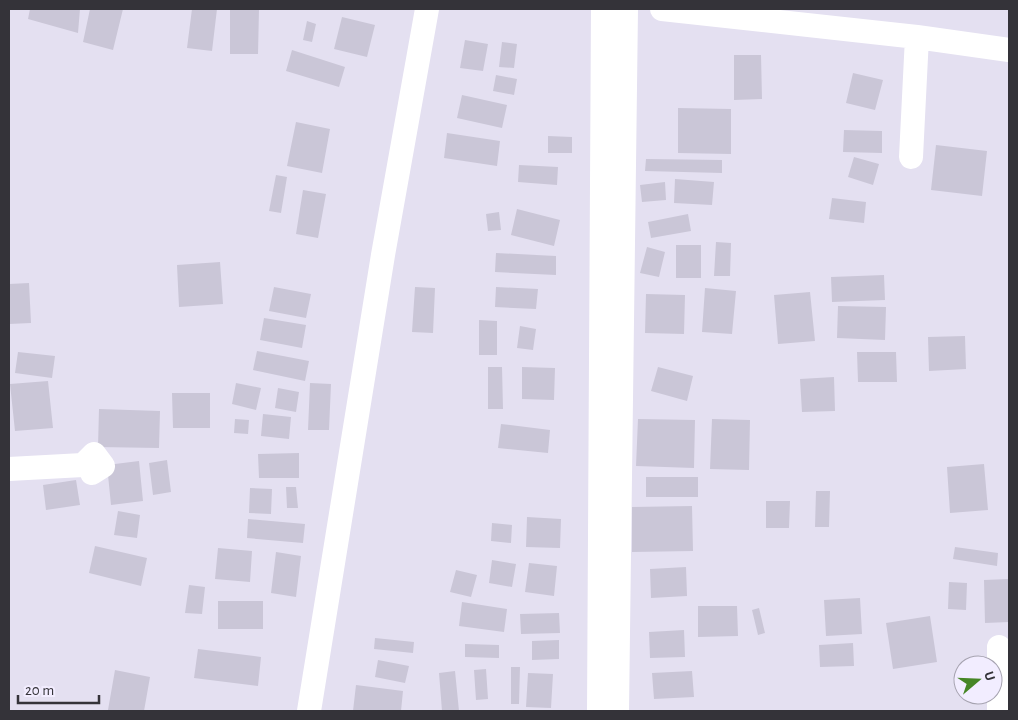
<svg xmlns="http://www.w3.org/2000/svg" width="1018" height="720" font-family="'Alegreya Sans',sans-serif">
<rect width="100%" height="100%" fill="#e4e0f1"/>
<path fill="#cac6d7" d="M30 9H80L78 33 28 19Z
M90 9H123L113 50 83 42Z
M192 9H217L212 51 187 48Z
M230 9H259L258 54H230Z
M342 17 375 25 367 57 334 49Z
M307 21 316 24 312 42 303 40Z
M465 40 488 44 483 71 460 68Z
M502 42 517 44 514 68 499 67Z
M292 50 345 67 339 87 286 71Z
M734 55H761L762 99 734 100Z
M853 73 883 80 875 110 846 103Z
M496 75 517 79 514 95 493 91Z
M462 95 507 105 502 128 457 118Z
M678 108 731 109V154L678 153Z
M296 122 330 129 322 173 287 166Z
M844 130 882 131V153L843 152Z
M447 133 500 141 497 166 444 158Z
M548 136 572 137V153H548Z
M936 145 987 151 982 196 931 190Z
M854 157 879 164 873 185 848 177Z
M646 159 722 160V173L645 171Z
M519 165 558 167 557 185 518 182Z
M276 175 287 177 281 213 269 211Z
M675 179 714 182 712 205 674 203Z
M665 182 666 200 642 202 640 185Z
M303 190 326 194 318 238 296 234Z
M832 198 866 202 864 223 829 219Z
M517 209 560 220 554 246 511 235Z
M499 212 501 230 488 231 486 214Z
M688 214 691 231 651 238 648 222Z
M716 242 731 243 730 276H714Z
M676 245H701V278H676Z
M647 247 665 252 659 277 640 273Z
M496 253 556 256V275L495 272Z
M220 262 223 304 179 307 177 265Z
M884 275 885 300 832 302 831 277Z
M29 283 31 323 9 324V284Z
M274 287 311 294 306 318 269 311Z
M415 287 435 288 433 333 412 332Z
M496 287 538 289 536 309 495 307Z
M705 288 736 291 732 334 702 332Z
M810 292 815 341 778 344 774 295Z
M646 294 685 295 684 334 645 333Z
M838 306 886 307 885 340 837 338Z
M264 318 306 325 302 348 260 340Z
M479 320 497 321V355H479Z
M520 326 536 329 533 350 517 348Z
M965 336 966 369 929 371 928 337Z
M257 351 309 361 305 381 253 370Z
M18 352 55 356 52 378 15 373Z
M857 352H896L897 382H858Z
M488 367H502L503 409H488Z
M522 367 555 368 554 400 522 399Z
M658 367 693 376 687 401 651 391Z
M834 377 835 411 802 412 800 379Z
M48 381 53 428 15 431 10 384Z
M236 383 261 388 256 410 232 404Z
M310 383 331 384 329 430H308Z
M278 388 299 392 296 412 275 408Z
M172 393H210V428H173Z
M99 409 160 411 159 448 98 447Z
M263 414 291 417 289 439 261 436Z
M235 419 249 420 248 434 234 433Z
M638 419 695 420 694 468 636 466Z
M712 419 750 420 749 470 710 469Z
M501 424 550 430 548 453 498 448Z
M299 453V478H259L258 454Z
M167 460 171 492 153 495 149 463Z
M139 461 143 501 111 505 107 465Z
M984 464 988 510 950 513 947 467Z
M646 477H698V497H646Z
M76 480 80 505 46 510 43 485Z
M286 487H296L298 508H287Z
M250 488 272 489 271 514 249 513Z
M816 491H830L829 527H815Z
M766 501H790L789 528H766Z
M692 506 693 551 632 552V507Z
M118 511 140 515 137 538 114 535Z
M527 517 561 519 560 548 526 547Z
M248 519 305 524 303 543 247 538Z
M492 523 512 525 511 543 491 541Z
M95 546 147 558 141 586 89 573Z
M955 547 998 553 997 566 953 559Z
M218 548 252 551 250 582 215 579Z
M276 552 301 556 296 597 271 593Z
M492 560 516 564 512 587 489 583Z
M529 563 557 566 554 596 525 592Z
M686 567 687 596 651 598 650 569Z
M456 570 477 575 471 597 450 592Z
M1009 579V622L985 623 984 580Z
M949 582 967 583 966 610 948 609Z
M189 585 205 587 202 614 185 613Z
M860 598 862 634 826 636 824 600Z
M218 601H263V629H218Z
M462 602 507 609 504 632 459 626Z
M698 606H737L738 636 698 637Z
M759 608 765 633 758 635 752 610Z
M559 613 560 633 521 634 520 614Z
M930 616 937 662 893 669 886 623Z
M684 630 685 657 650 658 649 632Z
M375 638 414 642 413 653 374 649Z
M559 640V659L532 660V641Z
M853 643 854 666 820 667 819 645Z
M465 644 499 645V658L465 657Z
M198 649 261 657 258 686 194 678Z
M378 660 409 666 405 683 375 677Z
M511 667H520L519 704H511Z
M486 669 488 699 476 700 474 670Z
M115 670 150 677 144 711 108 710Z
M455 671 459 711H442L439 673Z
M692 671 694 697 654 699 652 673Z
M528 673 553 674 551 708 526 707Z
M356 685 403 691 401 711H353Z"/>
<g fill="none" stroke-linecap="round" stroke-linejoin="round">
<path stroke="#fff" stroke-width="24" d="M662 9 917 37 1009 50
M911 157 917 37
M9 469 83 465 94 454 103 466 92 473
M999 647V711
M309 711 383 255 427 9
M599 711 603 9
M617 711 626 9"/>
</g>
<rect width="1018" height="720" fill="none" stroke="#343339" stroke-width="20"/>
<g transform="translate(978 680) rotate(71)"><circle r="24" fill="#f2edff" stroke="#a6a3b0"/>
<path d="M0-4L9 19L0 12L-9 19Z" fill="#468626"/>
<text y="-8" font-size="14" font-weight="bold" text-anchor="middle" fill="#343339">U</text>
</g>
<path d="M18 695v8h81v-8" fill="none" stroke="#343339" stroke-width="2.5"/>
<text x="25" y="695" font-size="15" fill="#343339" stroke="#f2edff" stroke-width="4" paint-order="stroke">20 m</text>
</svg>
